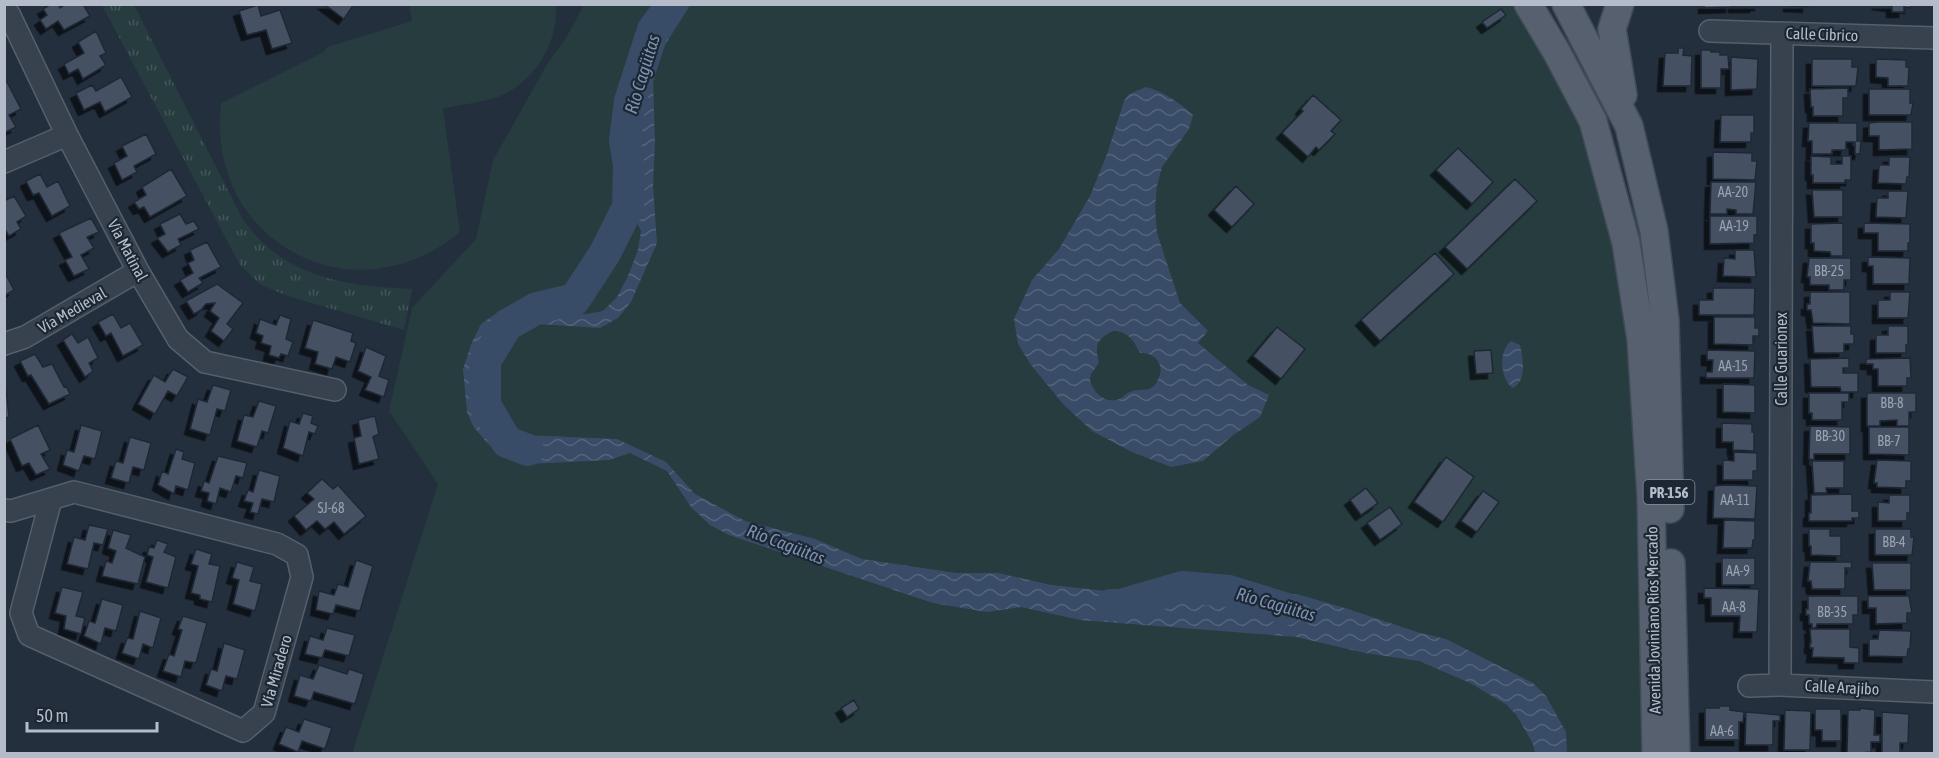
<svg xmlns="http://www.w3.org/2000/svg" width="1939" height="758" font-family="'Asap Condensed',sans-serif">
<defs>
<pattern id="grass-tufts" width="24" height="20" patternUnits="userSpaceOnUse" patternTransform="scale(1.5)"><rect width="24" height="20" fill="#263c3f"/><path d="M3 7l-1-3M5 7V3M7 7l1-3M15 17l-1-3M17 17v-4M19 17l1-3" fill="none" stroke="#435659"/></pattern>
<pattern id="water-waves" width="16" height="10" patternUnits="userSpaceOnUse" patternTransform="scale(1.5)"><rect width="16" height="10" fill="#394c67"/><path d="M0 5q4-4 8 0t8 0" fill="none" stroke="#53647b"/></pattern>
<filter id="shadow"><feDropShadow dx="-5.5" dy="5.5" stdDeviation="0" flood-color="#0009"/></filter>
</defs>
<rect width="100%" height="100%" fill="#242f3e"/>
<path fill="url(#grass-tufts)" d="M102 5H134L242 218C283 278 345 286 412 289L404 330 288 296 261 285 240 265Z"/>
<path fill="#263c3f" d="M1528 4 1616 172 1643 230 1651 287 1667 753 354 754 353 751 438 484 389 411 412 308 476 239 493 160 549 61 566 38 584 5Z
M409 5H556C558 44 535 82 498 97 480 103 461 104 443 109L460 232C353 321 205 242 221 103L324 52 327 47 412 21Z"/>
<path fill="url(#water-waves)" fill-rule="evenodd" d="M677 5H690L660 53 653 81 655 142 653 186 657 243 631 302 618 318 600 328 524 323 513 319 495 330C490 352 477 374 481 397 482 405 490 415 494 423L524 435 617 439 666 462 695 494 745 521 815 539 862 559 956 573H998L1051 585 1190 600 1221 601 1256 594H1297L1348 609 1417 632 1446 639 1533 683 1546 696 1566 732 1567 753H1535L1533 744 1517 716 1507 705 1470 683 1419 661 1365 653 1296 637 1080 620 1021 607 987 612 933 603 729 535 710 525 691 507 667 471 630 453 609 460 528 464 501 453 487 443 473 426 467 412 463 369 472 342 481 324 498 312 564 311 587 314 603 311 617 297 628 276 638 250 641 231 630 208 624 183 628 142 633 116 634 70 647 47 651 24 665 11Z
M1146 87C1165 92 1178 102 1193 115L1189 129 1162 167 1157 186 1155 208 1157 233 1180 303 1208 331 1198 343 1248 385 1269 395 1260 417 1232 436 1203 461 1171 467 1132 452 1092 431 1063 404 1031 365 1018 344 1014 319 1032 280 1059 249 1090 196 1107 154 1124 101 1129 94ZM1113 331C1128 331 1134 341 1140 353 1148 353 1155 355 1159 363 1161 368 1161 372 1159 377 1153 396 1140 386 1128 393 1124 395 1122 399 1116 400 1104 403 1091 390 1090 379 1090 373 1097 367 1099 362 1094 346 1097 338 1113 331Z
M1511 341 1520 345C1523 358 1527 381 1513 388 1500 380 1498 351 1511 341Z"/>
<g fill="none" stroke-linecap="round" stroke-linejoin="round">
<path stroke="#394c67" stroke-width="32" d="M528 450 507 442 485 405V361L507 325 537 308 575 299 605 253 628 207 629 166 625 140 630 101 653 30 672 4
M1111 605H1120L1182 587 1229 591 1287 609"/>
</g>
<path fill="#455162" stroke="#1f2835" stroke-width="1.5" filter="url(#shadow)" d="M51 4H58L60 8 66 4H83L90 16 64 30 58 21 46 29 40 20 47 15 43 9Z
M324 4H354L344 19Z
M1704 4H1731V7L1704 8Z
M1734 4H1760V5H1755V7H1734Z
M1789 4H1808V7L1789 6Z
M1877 4H1910V8L1904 7V12H1892V6Z
M258 5 261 16 280 10 292 43 272 49 266 30 247 35 239 11Z
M1501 9 1506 15 1487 28 1482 22Z
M96 31 106 53 100 56 106 65 83 79 78 69 69 74 64 64 84 53 78 42Z
M1678 48H1684L1683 55 1692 56 1691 86H1663L1665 53H1678Z
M1701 50H1711V52H1720V55H1728L1729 69H1721V88H1701Z
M1731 57 1758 59 1757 89 1731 90Z
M1812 59H1852V67H1858L1856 86H1812Z
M1876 59 1906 60V67H1909L1908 86H1888V78L1876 77Z
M121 77 132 97 105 112 100 102 84 110 76 93 92 85 96 91Z
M7 82 21 109 9 115 16 127 4 133V83Z
M1848 88V98H1843V116H1813V107H1811L1810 89Z
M1869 89H1910V103H1913L1911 115H1869Z
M1313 95 1341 120 1331 131 1335 134 1319 150 1316 147 1308 157 1282 133 1303 111 1301 109Z
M1721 115H1754V133H1751V142H1720Z
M1878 122H1912V149L1879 150V136H1869V123Z
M1809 123H1857V141H1861L1860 154H1855V142H1846V150H1832V154H1812V141H1808Z
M146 134 156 154 134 166 137 172 122 180 114 163 127 156 122 146Z
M1458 148 1493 182 1472 204 1436 170Z
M1713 152 1752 153V161H1757L1755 180 1713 179Z
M1811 156 1831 157V164H1842V156H1851V180H1845V183H1813V175H1811Z
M1889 157H1910L1909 177H1907L1906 184 1878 183 1879 165H1889Z
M171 169 187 196 150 217 144 207 139 209 134 202 146 195 142 187Z
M40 174 47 187 58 181 70 206 52 216 39 193 33 195 26 181Z
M1515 179 1537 201 1467 269 1445 247Z
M1711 182H1756L1753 214H1736V210L1727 209V214H1710Z
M1236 186 1254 204 1232 227 1214 210Z
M1812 190H1843V217H1814Z
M1888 191H1908L1906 218 1876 217 1877 198H1888Z
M14 196 26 216 17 222 21 229 9 236 4 228V201Z
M180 214 186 224 194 221 199 229 178 239 181 245 168 252 157 238 165 234 160 224Z
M1710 216H1757V235H1754V243L1710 244Z
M91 218 99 232 87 237 94 248 81 255 89 269 74 276 65 260 72 257 59 233Z
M1843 223V256H1831L1830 252 1814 251V243H1811V224Z
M1864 223 1910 224V243H1908V251H1878V233H1864Z
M207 242 221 267 199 278 203 283 188 292 180 280 193 273 188 263 194 260 190 250Z
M1735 250H1754L1756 277 1723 276 1724 258 1735 259Z
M1435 253 1454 274 1380 341 1361 320Z
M1868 257 1910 258 1909 284H1873V266H1868Z
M1809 258H1851V280H1844V290H1829V285H1810V277H1807Z
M4 271 14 290 4 296Z
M217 284 243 303 227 324 233 329 224 341 211 331 219 318 210 311 215 303 206 304 201 310 194 314 186 301Z
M1713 288H1755L1754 315H1699V300H1713Z
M1810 292H1850V324L1813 323 1811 310H1807V304H1810Z
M1890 292H1910L1908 318H1878V300H1890Z
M113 314 121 328 130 323 143 345 123 356 111 333 106 336 98 322Z
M280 315 291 319 286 339 293 342 288 356 281 354 279 358 269 355 271 346 261 343 263 336 256 333 260 319 276 325Z
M1714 317H1755V328H1759V336H1753V345L1714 344Z
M313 320 353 333 351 341 356 343 350 362 336 357 332 369 315 364 318 352 305 348Z
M1812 326H1851V334H1854V344H1844V353H1814Z
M1888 326H1908V345H1906V353H1876V335H1888Z
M1277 327 1305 349 1281 379 1253 356Z
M72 334 78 343 88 337 98 358 89 363 93 371 85 377 63 340Z
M366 347 386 356 379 376 389 380 384 397 365 390 371 377 358 371Z
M1491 350 1493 373 1476 374 1474 351Z
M1707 350 1755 351 1754 378H1706V372H1712L1713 360H1707Z
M35 354 43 367 52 364 64 387 66 386 70 394 49 404 31 375 28 376 20 361Z
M1849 358V368H1843V373H1858V392H1841L1840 387H1811L1810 359Z
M1910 358 1911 378H1907V386H1878V369H1873V364H1866V359Z
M173 369 188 377 177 396 168 391 155 414 138 404 154 375 165 382Z
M1723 384 1755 385V413L1723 412Z
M213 385 231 390 225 411 217 409 210 435 190 429 198 399 207 402Z
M4 389H6L9 417 4 418Z
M1809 393H1849V402H1842V420H1812V413H1809Z
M1867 393H1916V412H1909V426H1897V420L1880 421V426H1867Z
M259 401 276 406 268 433 262 431 257 447 237 441 244 415 253 417Z
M303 413 313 416 311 423 318 426 315 434 309 432 303 456 283 448 290 421 299 424Z
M375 416 379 434 373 437 379 459 359 464 354 438 361 436 358 420Z
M1722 423 1752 424V432H1754V451L1733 450V442H1722Z
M38 425 50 450 41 454 50 469 36 475 29 463 22 466 10 439Z
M81 425 102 431 95 459 84 456 79 471 63 465 67 450 74 452Z
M1810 426 1850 427V454H1814V460L1809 459Z
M1869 427H1909V455L1869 454Z
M130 437 151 443 144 470 133 467 129 483 111 478 116 461 123 463Z
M176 449 184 452 182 459 195 463 188 490 176 486 174 494 158 485 162 471 168 474Z
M1734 452 1757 453V471H1753V480H1723V460L1734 461Z
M218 456 247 463 243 478 236 476 231 492 220 488 216 504 207 501 209 493 201 491 204 481 209 483Z
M1446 457 1474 477 1443 522 1414 502Z
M1877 460 1911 461V481H1906V488L1877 487V483H1874Z
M1812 461H1844V488H1826L1827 493H1814Z
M259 470 280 476 274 502 262 499 258 514 250 512 253 503 244 501 248 490 253 492Z
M322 479 333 489 338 485 366 516 344 534 334 522 325 529 317 521 306 530 294 516 314 499 307 493Z
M1724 485 1757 486 1755 519 1713 518 1714 486Z
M1366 488 1378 503 1361 515 1350 500Z
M1483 491 1499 502 1477 532 1461 521Z
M1852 494V511H1859V518H1852V521H1809V513H1811V495Z
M1889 495H1910V513H1907V521H1878V502L1889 503Z
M1390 507 1402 524 1380 540 1367 523Z
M1724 520 1755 521V540H1753L1752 548H1723Z
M89 525 108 529 103 545 94 543 88 569 67 564 74 537 85 540Z
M1809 529H1830V536H1841V556L1811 555V546H1809Z
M1875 529H1911V537H1914L1912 555H1875Z
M113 530 131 535 126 548 145 557 138 584 102 576 106 561 112 563 116 551 108 548Z
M157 540 168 544 164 552 176 557 168 588 146 582 153 557 147 555 149 547 154 548Z
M196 549 212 554 209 564 220 566 212 602 200 599V595L191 593 198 566 191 564Z
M1722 558H1755V585H1722Z
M356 560 373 566 360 611 336 605 333 614 316 610 319 591 334 595 338 584 348 587Z
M237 562 254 567 250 581 262 584 255 611 233 604 239 580 232 578Z
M1810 562H1851L1852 568H1845V589H1812L1811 581H1808Z
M1872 563H1911V590H1874Z
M62 587 83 592 76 616 85 618 81 634 64 629 66 616 55 613Z
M1704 588 1759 589 1757 632H1739L1740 616H1711V598H1704Z
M1808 596H1858V615H1853V624H1817L1816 628H1812V624H1809V615H1806V609H1808Z
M1868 596H1909L1912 613H1907V623L1876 624V608H1868Z
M102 599 123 605 116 631 105 628 101 644 84 636 89 621 95 623Z
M140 611 161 618 153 648 143 644 139 659 122 653 127 638 133 639Z
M183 616 207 623 196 663 185 661 181 677 163 671 169 654 174 656 182 630 178 629Z
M327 628 355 635 349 656 325 650 322 658 305 654 310 636 323 640Z
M1810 629H1850V647L1859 648V663H1844V658L1812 657 1813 648H1810V643H1811Z
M1879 630 1911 631 1910 649H1908L1907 657 1869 656V639H1878Z
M224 643 245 650 237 679 226 676 222 691 206 685 211 669 217 671Z
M319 665 347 674 349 669 364 674 355 704 314 692 311 701 294 696 300 675 313 679Z
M854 700 859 709 847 717 841 708Z
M1719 706H1730V710L1744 712 1743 722H1739V740H1705V708H1719Z
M1860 708 1875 710 1874 735H1880V742H1871V752L1847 754 1848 710H1860Z
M1815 709H1841V741H1822V730H1815Z
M1785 710 1811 711 1810 750H1784Z
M1746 712 1780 715V721H1773V745H1745Z
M1882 712 1909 714 1908 743H1900V754H1882Z
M304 719 332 728 325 749 302 741 298 752 279 744 286 727 299 732Z"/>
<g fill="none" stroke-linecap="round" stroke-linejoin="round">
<defs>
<path id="minor" d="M4 10 9 14 67 135 138 271 178 339 205 362 335 390
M1710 31 1934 38
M4 162 67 135
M4 344 25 337 138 271
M4 510 11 511 74 492 277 544 297 555 302 577 264 713 243 731 29 635 21 613 51 499
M1780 685 1782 33
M1749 686 1780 685 1934 692"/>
<path id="major" d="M1528 4 1556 51 1593 121 1626 243 1641 340 1651 497 1656 754
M1566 4 1629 126 1654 231 1665 320 1670 509
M1620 4 1612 29 1623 95
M1671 563 1676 754"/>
</defs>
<use href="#minor" stroke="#565f6c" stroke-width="24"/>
<use href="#major" stroke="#414a57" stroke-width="30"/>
<use href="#minor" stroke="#38414e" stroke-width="21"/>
<use href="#major" stroke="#56606e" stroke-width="27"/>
</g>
<g text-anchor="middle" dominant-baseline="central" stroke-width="4.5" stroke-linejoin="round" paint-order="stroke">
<g font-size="14" fill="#98a1af">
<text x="1733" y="192">AA-20</text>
<text x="1734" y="226">AA-19</text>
<text x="1829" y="271">BB-25</text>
<text x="1733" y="366">AA-15</text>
<text x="1892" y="403">BB-8</text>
<text x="1830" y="436">BB-30</text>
<text x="1889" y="441">BB-7</text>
<text x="1735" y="500">AA-11</text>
<text x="331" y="508">SJ-68</text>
<text x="1894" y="542">BB-4</text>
<text x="1738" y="571">AA-9</text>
<text x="1734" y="607">AA-8</text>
<text x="1832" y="612">BB-35</text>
<text x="1722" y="731">AA-6</text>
</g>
<rect fill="#1d2633" stroke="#878f9c" stroke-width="1.5" x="1643.5" y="480" width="51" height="24" rx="4.5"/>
<g font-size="15" font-weight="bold" fill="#b4bcc9">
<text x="1669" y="492">PR-156</text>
</g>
<g font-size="16" fill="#b4bcc9" stroke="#1d2633">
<text transform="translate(1822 34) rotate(2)">Calle Cibrico</text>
<text transform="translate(128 250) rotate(62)">Vía Matinal</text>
<text transform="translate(72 310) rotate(-30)">Vía Medieval</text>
<text transform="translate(1781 359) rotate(-90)">Calle Guarionex</text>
<text transform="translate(1653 620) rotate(-91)">Avenida Joviniano Ríos Mercado</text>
<text transform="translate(276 671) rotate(-74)">Vía Miradero</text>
<text transform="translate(1842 687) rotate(3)">Calle Arajibo</text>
</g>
<g font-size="18" font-style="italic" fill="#7c92b1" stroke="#1d2633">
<text transform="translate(642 74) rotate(-73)">Río Cagüitas</text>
<text transform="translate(786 544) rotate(21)">Río Cagüitas</text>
<text transform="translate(1276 604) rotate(16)">Río Cagüitas</text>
</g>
</g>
<rect width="1939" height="758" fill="none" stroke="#b4bcc9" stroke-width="12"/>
<path d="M27 722v9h130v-9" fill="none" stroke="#b4bcc9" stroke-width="3"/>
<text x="36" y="722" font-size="18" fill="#b4bcc9" stroke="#1d2633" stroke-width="4.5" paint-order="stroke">50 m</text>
</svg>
